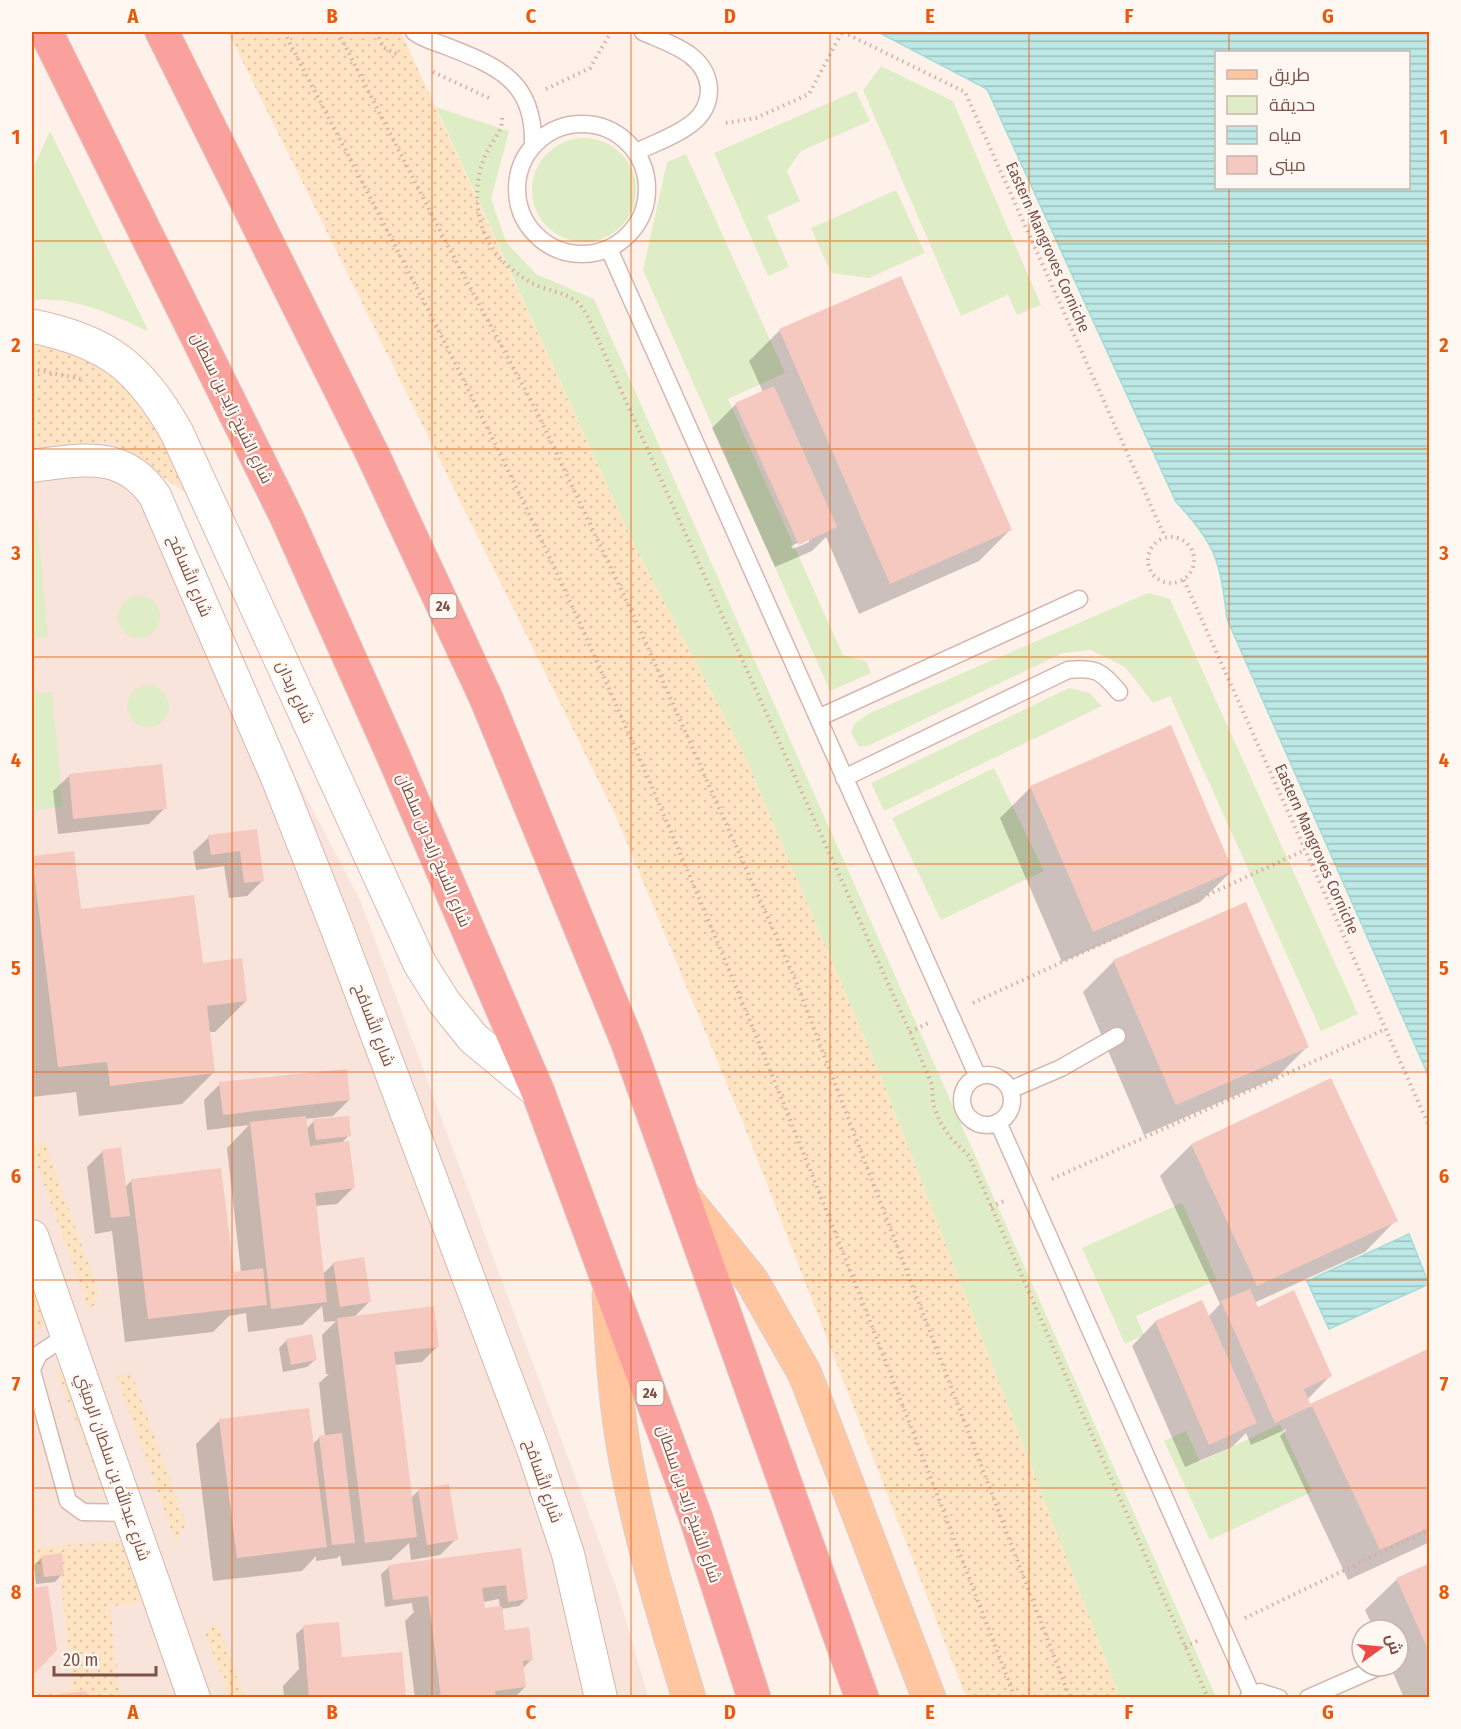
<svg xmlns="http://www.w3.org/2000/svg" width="1461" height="1729" font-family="'Fira Sans Condensed',Cairo,sans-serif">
<defs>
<pattern id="sand-dots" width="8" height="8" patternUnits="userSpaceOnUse" patternTransform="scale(1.5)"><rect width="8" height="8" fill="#fee4c3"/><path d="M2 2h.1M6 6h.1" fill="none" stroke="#ddc5a9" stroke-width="1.8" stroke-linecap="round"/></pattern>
<pattern id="water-rules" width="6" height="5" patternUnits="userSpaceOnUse" patternTransform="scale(1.5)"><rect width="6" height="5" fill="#bce9e6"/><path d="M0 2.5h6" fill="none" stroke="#9ebfbc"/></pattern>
</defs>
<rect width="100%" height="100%" fill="#fef1ea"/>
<path fill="#f8e4da" d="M32 372 97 399 360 900 616 1586 648 1697H32Z"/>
<path fill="#dfedc6" d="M881 66 953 101 1041 305 1017 315 1008 295 961 316 863 90Z
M856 91 870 121 801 151 787 171 800 201 767 216 789 267 768 276 714 153Z
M436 107 509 131 491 199 506 242 536 274 594 299 1216 1697H1120L881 1077 743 752 635 547Z
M50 131 149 332C112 314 74 296 32 300V171Z
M532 190a52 52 0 1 1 104 0a52 52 0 1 1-104 0Z
M686 154 785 373 728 399 843 655 866 661 871 673 830 691 643 270 667 162Z
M896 190 925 253 869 278 831 273 811 228Z
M32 522H37L48 637 32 638Z
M1148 593 1170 599 1358 1014 1321 1031 1170 696 1153 703 1125 667 1091 650 1063 653 870 745 859 747 851 732 855 723 870 713Z
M118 617a21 21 0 1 1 42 0a21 21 0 1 1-42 0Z
M127 706a21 21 0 1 1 42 0a21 21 0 1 1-42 0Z
M1069 688 1090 693 1102 706 884 811 871 783Z
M52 692 63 807 32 810V694Z
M994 768 1044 871 941 920 892 818Z
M1182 1203 1217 1280 1136 1316 1144 1335 1125 1344 1082 1248Z
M1280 1424 1312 1492 1210 1540 1164 1441 1186 1431 1200 1462Z"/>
<path fill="url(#sand-dots)" d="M228 32H401L635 547 743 752 881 1077 1120 1697H966L748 1135 615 814Z
M46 338 143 381 215 513 110 441 32 447V339Z
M45 1142 99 1294 90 1313 32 1150V1147Z
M32 1265 51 1321 32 1333Z
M73 1367 124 1499 109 1506 57 1373Z
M131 1372 186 1524 176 1543 117 1377Z
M32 1462 38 1545H32Z
M126 1540 149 1602 110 1606 120 1697H34V1694L72 1690 60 1573 32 1575V1548Z
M218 1624 244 1697H229L204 1629Z"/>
<path fill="url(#water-rules)" stroke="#a1dcd8" stroke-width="1.5" fill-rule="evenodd" d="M878 32H1429V1077L1227 619C1220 562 1217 545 1176 502L987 89ZM1216 52H1408V188H1216Z
M1409 1234 1429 1284 1329 1329 1307 1281Z"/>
<path fill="#0003" fill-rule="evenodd" d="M780 330 1010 530 979 561 859 614 826 537 812 551 775 567 712 428 736 404 763 392 749 361ZM809 538V542L793 549 791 546Z
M69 776 165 808 149 824 58 834 53 791Z
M1031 787 1232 871 1200 902 1062 962 1000 818Z
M255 830 263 880 247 896 229 898 224 866 196 870 193 852 209 837Z
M33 858 77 911 201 964 246 1001 215 1032H209L214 1072 182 1104 79 1116 76 1092 32 1097Z
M1114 961 1307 1047 1276 1078 1144 1135 1083 992Z
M220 1084 349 1100 333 1116 305 1119 306 1129 315 1120 349 1135 341 1144 353 1188 337 1204 315 1206 323 1274 334 1263 369 1302 354 1317 438 1346 422 1362 394 1365 410 1499 419 1490 456 1539 440 1555 411 1560 409 1543 391 1560 342 1566 340 1555 337 1558 316 1561V1556L302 1571 213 1581 196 1444 220 1420 312 1445 320 1437H325L319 1383 329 1374H326L322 1335 336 1321 324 1322 322 1306 302 1325 248 1332 246 1313 229 1316 213 1332 125 1342 112 1231 95 1234 87 1167 103 1151 125 1187 132 1180 233 1275 241 1272 227 1148 249 1125 207 1130 204 1100Z
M1191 1145 1396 1220 1365 1252 1254 1303 1257 1309 1330 1376 1307 1400 1310 1407 1430 1350V1542L1348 1580 1280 1436 1287 1429 1251 1445 1246 1433 1232 1447 1185 1467 1132 1346 1155 1322 1201 1302 1208 1317 1220 1304 1160 1176Z
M287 1340 315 1360 307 1367 283 1372 279 1348Z
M520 1550 526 1599 519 1606 501 1609 504 1632 532 1659 522 1669 525 1687 514 1698H415L405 1621 415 1611H413L412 1603 385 1607 381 1574 389 1567ZM499 1599 500 1608 484 1610 483 1602Z
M42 1557 62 1574 55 1582 36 1584 34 1565Z
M1430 1564V1698H1404L1390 1666H1398V1630H1374L1365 1610 1397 1579Z
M47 1587 56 1649 32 1674V1589Z
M304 1627 341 1659 405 1698H284L283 1686 299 1669 296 1634Z"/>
<path fill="#f5c9bf" d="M901 276 1012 530 890 584 779 329Z
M774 386 837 527 799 545 735 403Z
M1171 725 1233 871 1093 932 1030 786Z
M162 764 167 809 73 819 69 774Z
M257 829 264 881 244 883 240 851 211 855 208 835Z
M74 851 81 909 194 895 203 963 242 958 247 1001 207 1006 215 1073 110 1086 107 1062 58 1067 32 856Z
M1246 902 1309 1047 1176 1105 1113 960Z
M347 1069 350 1100 223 1115 219 1082Z
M1331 1078 1398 1221 1257 1286 1191 1144Z
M306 1116 310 1146 349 1141 355 1188 315 1193 327 1302 271 1309 250 1122Z
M349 1116 351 1136 316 1140 313 1119Z
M121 1147 130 1216 111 1218 102 1150Z
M221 1168 234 1272 263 1268 267 1305 148 1319 131 1179Z
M364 1257 371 1302 340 1307 333 1262Z
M1250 1289 1258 1307 1294 1290 1332 1376 1304 1389 1310 1404 1430 1348V1527L1380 1550 1312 1406 1275 1423 1221 1301Z
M1202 1300 1257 1423 1209 1445 1155 1321Z
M434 1306 439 1347 394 1352 417 1537 365 1543 337 1318Z
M312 1334 317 1360 291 1365 286 1339Z
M309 1408 327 1547 237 1558 219 1419Z
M342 1433 355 1543 332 1545 319 1436Z
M449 1484 458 1540 427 1545 418 1489Z
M521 1548 528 1599 508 1602 506 1585 482 1588 485 1608 502 1606 505 1630 529 1627 533 1660 523 1661 526 1687 495 1691 496 1698H441L428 1596 393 1600 388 1565Z
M62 1553 64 1575 44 1577 41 1556Z
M1430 1563V1654L1396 1578Z
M48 1586 57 1650 32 1676V1588Z
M339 1622 342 1657 402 1652 406 1698H309L303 1625Z
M86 1691 87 1698H54L53 1695Z"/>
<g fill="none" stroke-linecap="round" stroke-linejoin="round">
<defs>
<path id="lane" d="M414 32C423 39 432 41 443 45 497 66 535 80 533 146
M517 189a65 65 0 1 1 130 0a65 65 0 1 1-130 0Z
M637 152C654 143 676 136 691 124 703 115 709 104 709 89 707 54 670 44 643 32
M609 249 978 1077
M818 718 1079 599
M844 778 1068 670C1096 667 1101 671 1119 692
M962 1100a25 25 0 1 1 50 0a25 25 0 1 1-50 0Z
M1010 1090 1061 1068 1117 1036
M998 1122 1252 1695
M32 1369 39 1354 66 1336
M32 1371 68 1501 83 1512 129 1513
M1248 1698 1260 1692 1279 1698
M1308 1698 1381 1666"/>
<path id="street" d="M32 466C81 460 123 449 155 496L278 780 337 929 533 1449 568 1554 601 1698
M32 1236 194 1698"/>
<path id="secondary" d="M32 326C106 341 140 366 177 433L420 964 444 1002 473 1038 538 1092"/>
<path id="primary" d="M685 1198 752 1281 805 1374 929 1698
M609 1295C612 1347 615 1398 624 1450 639 1534 664 1616 689 1698"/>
<path id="highway" d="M46 32 287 518 392 753 538 1092 696 1518 754 1698
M162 32 372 453 486 698 627 1041 862 1698"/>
</defs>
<use href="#lane" stroke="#d4b8b0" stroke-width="19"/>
<use href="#street" stroke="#d4b8b0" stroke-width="34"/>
<use href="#secondary" stroke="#d9b9b0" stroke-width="35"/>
<use href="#primary" stroke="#dacecc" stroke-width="35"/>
<use href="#highway" stroke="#dacecc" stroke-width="35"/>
<path stroke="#dbaba1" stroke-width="4" stroke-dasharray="1.5 4.5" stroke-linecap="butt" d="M284 32C389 234 497 437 590 646 744 991 880 1344 1015 1698
M338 32 449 248 537 412 637 623 795 979 1070 1698
M376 32 384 48 399 55
M843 32 965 92 1165 537
M433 72 489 98
M546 89 590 68 611 32
M502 118C503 132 490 143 485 156 470 192 476 239 508 266 517 274 527 281 538 286 559 294 575 293 587 315L910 1032 932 1085 933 1104 940 1122 950 1137 969 1156 1208 1698
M726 123 756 118 809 94 842 32
M32 369 81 379
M1148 560a23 23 0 1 1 46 0a23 23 0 1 1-46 0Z
M1184 580 1430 1128
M973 1003 1305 850
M910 1032 928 1023
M1052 1179 1386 1029
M991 1207 1004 1201
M1245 1618 1430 1529
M1185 1647 1201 1639"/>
<use href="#lane" stroke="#fff" stroke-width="16"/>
<use href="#street" stroke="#fff" stroke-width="32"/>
<use href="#secondary" stroke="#fff" stroke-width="33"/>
<use href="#primary" stroke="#ffc69f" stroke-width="33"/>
<use href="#highway" stroke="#fba19d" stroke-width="33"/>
</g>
<path fill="none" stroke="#e8590c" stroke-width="1.5" stroke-opacity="0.55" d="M232 32V1698M432 32V1698M631 32V1698M830 32V1698M1029 32V1698M1229 32V52M1229 188V1698M32 241H1430M32 449H1430M32 657H1430M32 864H1430M32 1072H1430M32 1280H1430M32 1488H1430"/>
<g text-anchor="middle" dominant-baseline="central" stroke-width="4.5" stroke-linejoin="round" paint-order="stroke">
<g fill="#fff7f1" stroke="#a3837c" stroke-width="1.5">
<rect x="429.5" y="594" width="27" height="24" rx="4.5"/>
<rect x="636.5" y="1381" width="27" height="24" rx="4.5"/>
</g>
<g font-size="15" font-weight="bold" fill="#7b514a">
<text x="443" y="606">24</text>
<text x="650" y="1393">24</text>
</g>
<g font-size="16" fill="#7b514a" stroke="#fff7f1">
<text transform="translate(1048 247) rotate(66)">Eastern Mangroves Corniche</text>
<text transform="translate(232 408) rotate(64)">شارع الشيخ زايد بن سلطان</text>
<text transform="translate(190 576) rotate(67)">شارع التَّسامُح</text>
<text transform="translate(295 692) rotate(65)">شارع ربدان</text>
<text transform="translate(1317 849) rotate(66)">Eastern Mangroves Corniche</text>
<text transform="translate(434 850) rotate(67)">شارع الشيخ زايد بن سلطان</text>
<text transform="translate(374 1025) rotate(69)">شارع التَّسامُح</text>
<text transform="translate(113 1467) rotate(71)">شارع عبدالله بن سلطان الرميثي</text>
<text transform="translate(543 1481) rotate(71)">شارع التَّسامُح</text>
<text transform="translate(689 1504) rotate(71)">شارع الشيخ زايد بن سلطان</text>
</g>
</g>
<rect width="1461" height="1729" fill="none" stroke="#fff7f1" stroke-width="66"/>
<rect x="1215" y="51" width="195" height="138" fill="#fff7f1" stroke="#cab5ae" stroke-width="1.5"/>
<rect x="1227" y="70" width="30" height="9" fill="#ffc69f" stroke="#cab5ae" stroke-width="1.5"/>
<text x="1269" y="81" font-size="18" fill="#7b514a">طريق</text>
<rect x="1227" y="96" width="30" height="18" fill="#dfedc6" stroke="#cab5ae" stroke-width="1.5"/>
<text x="1269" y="111" font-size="18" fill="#7b514a">حديقة</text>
<rect x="1227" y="126" width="30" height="18" fill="url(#water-rules)" stroke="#cab5ae" stroke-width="1.5"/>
<text x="1269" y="141" font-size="18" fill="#7b514a">مياه</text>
<rect x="1227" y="156" width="30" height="18" fill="#f5c9bf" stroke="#cab5ae" stroke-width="1.5"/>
<text x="1269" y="171" font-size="18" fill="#7b514a">مبنى</text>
<g transform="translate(1380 1648) rotate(75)"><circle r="28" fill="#fff7f1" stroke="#cab5ae" stroke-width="1.5"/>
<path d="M0-4.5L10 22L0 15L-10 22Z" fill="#ee4949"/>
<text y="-9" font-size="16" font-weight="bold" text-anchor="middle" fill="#7b514a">ش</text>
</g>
<path d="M54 1666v9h102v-9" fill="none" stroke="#7b514a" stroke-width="3"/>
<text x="63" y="1666" font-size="18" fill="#7b514a" stroke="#fff7f1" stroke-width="4.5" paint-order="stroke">20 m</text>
<rect x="33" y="33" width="1395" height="1663" fill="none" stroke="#e8590c" stroke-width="2"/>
<g font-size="20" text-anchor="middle" font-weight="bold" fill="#e8590c">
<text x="133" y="23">A</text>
<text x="332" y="23">B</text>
<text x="531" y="23">C</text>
<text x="730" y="23">D</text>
<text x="930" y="23">E</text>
<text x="1129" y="23">F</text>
<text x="1328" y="23">G</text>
<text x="16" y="144">1</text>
<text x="1444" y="144">1</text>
<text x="16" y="352">2</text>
<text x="1444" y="352">2</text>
<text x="16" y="560">3</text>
<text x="1444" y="560">3</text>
<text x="16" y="767">4</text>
<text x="1444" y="767">4</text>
<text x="16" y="975">5</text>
<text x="1444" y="975">5</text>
<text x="16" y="1183">6</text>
<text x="1444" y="1183">6</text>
<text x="16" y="1391">7</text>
<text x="1444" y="1391">7</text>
<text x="16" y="1599">8</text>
<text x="1444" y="1599">8</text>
<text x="133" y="1719">A</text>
<text x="332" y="1719">B</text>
<text x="531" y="1719">C</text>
<text x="730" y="1719">D</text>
<text x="930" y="1719">E</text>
<text x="1129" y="1719">F</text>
<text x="1328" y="1719">G</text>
</g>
</svg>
